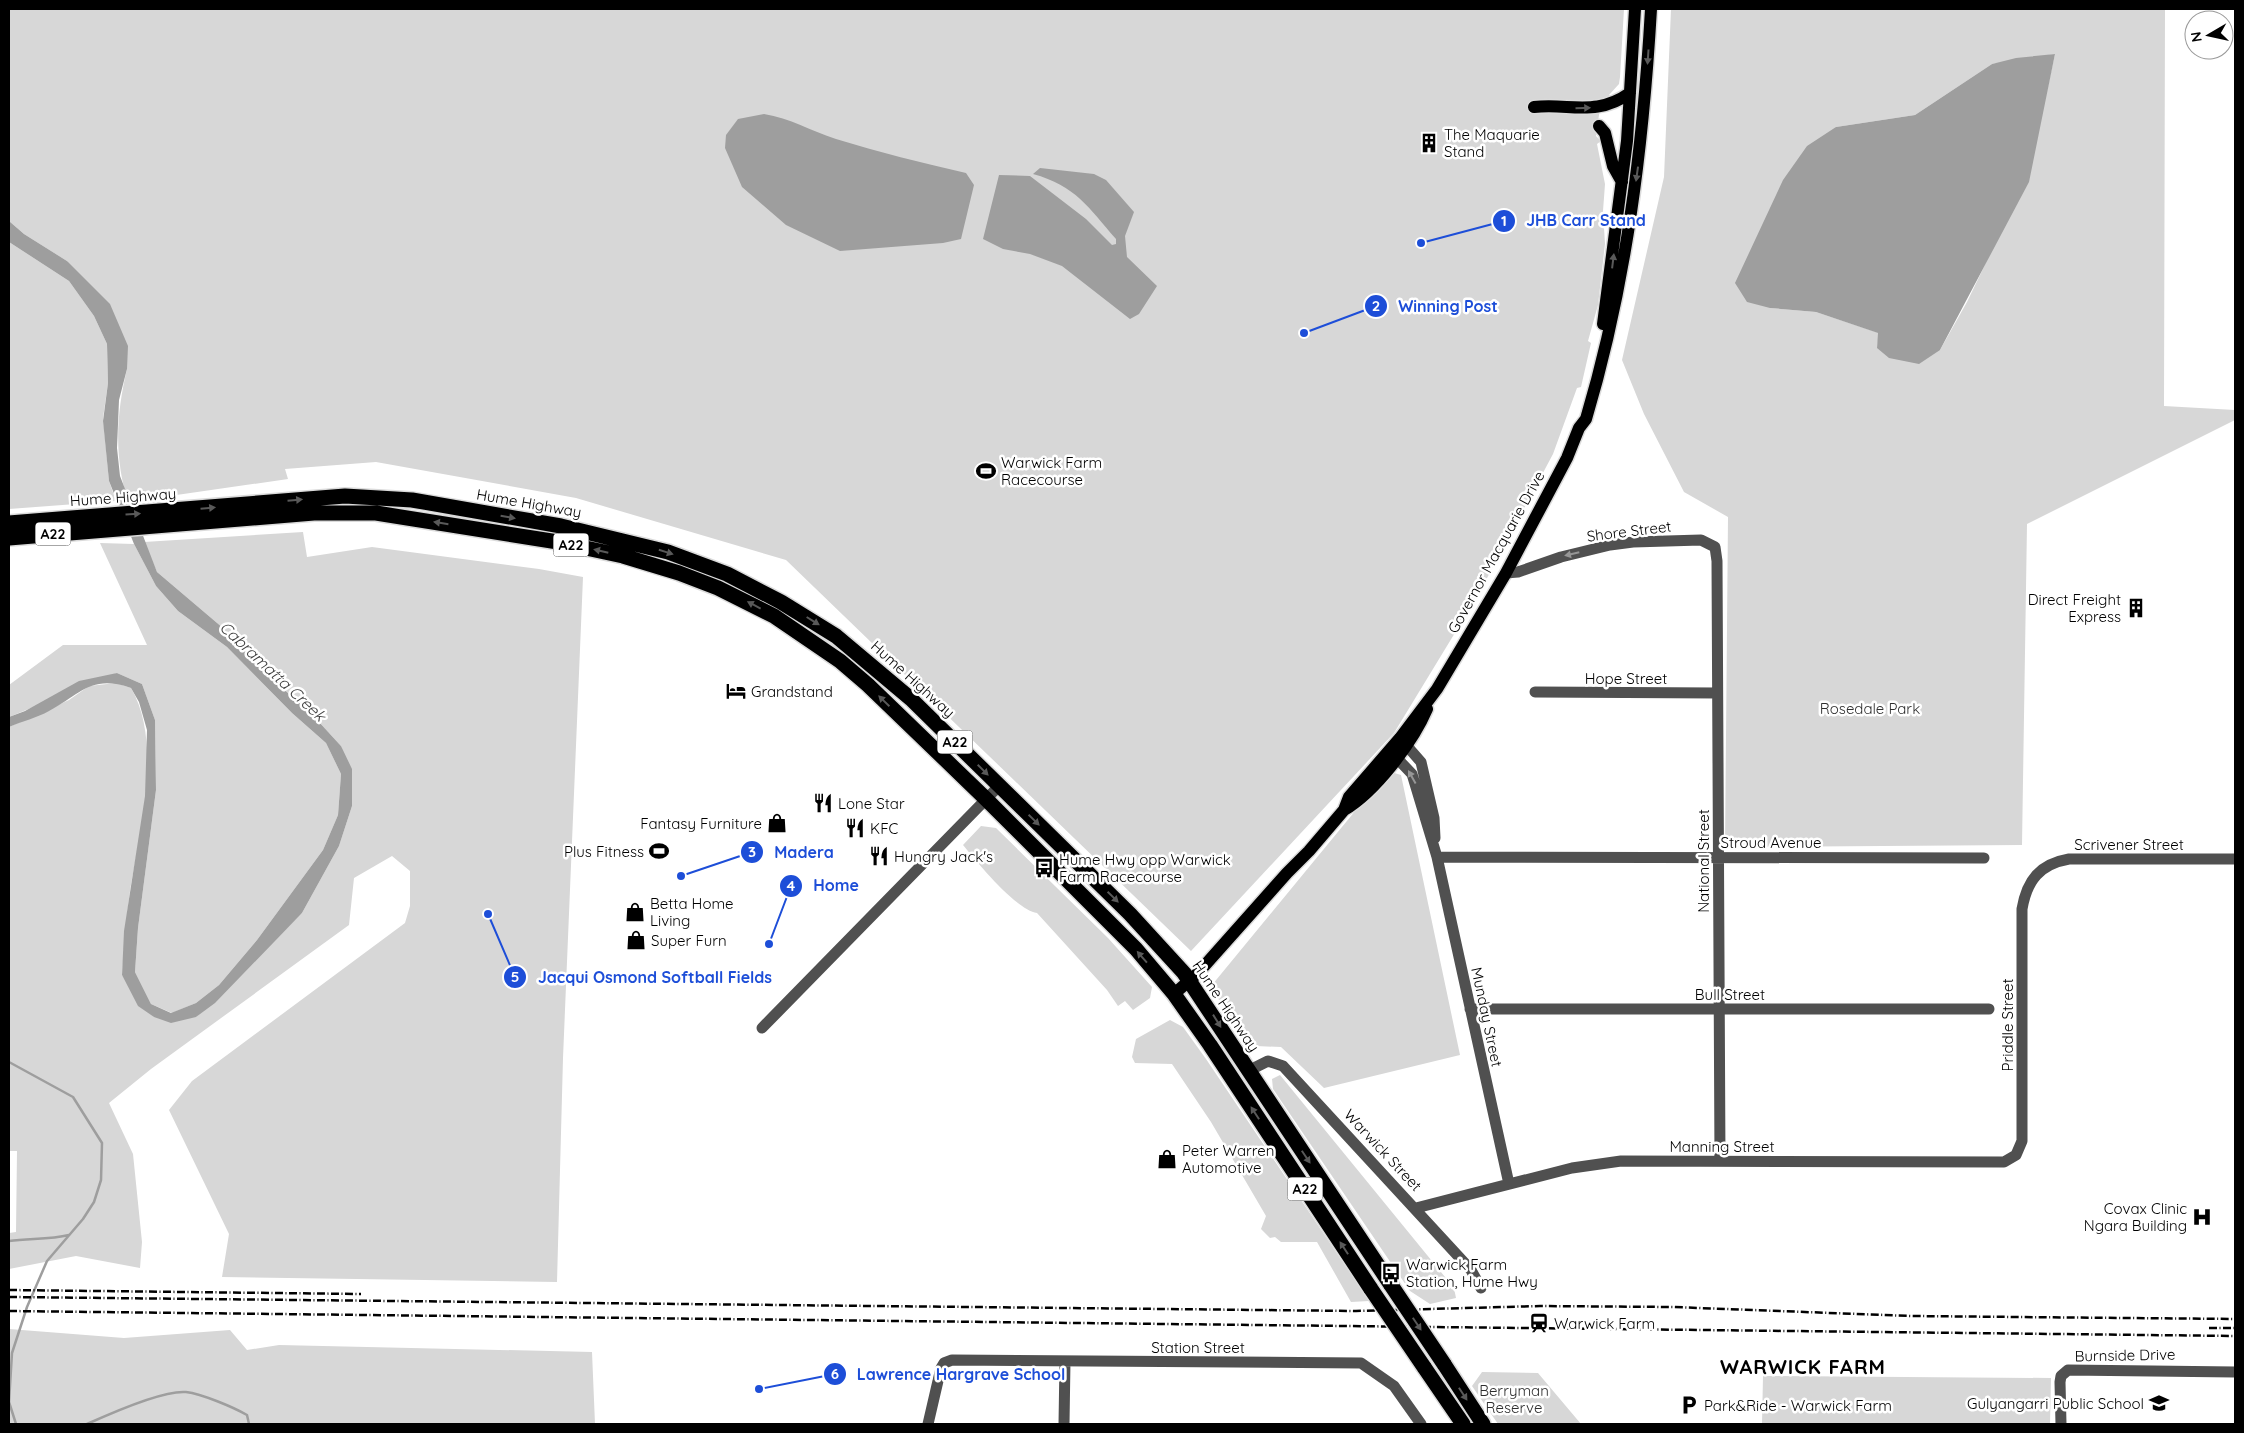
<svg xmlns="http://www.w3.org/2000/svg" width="2244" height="1433" font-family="Quicksand,sans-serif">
<rect width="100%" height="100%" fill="#fff"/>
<path fill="#d7d7d7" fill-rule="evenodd" d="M9 9H1624L1620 77 1619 84 1609 95 1610 96 1601 101 1596 136 1601 141 1597 144 1605 184 1603 211 1605 244 1598 305 1588 341 1591 343 1581 387 1577 388 1553 454 1478 595 1394 733 1191 951 786 560 576 498 376 462 285 469 288 479 128 502C114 457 116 415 127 369L67 261 24 234 9 221Z
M1671 9H2165L2164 406 2235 410V420L2027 524 2022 845 1725 847 1728 517 1684 492 1644 414 1622 360 1664 177ZM2055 54 2040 123 1997 240 1967 302 1940 350 1877 348 1879 333 1816 312 1770 308 1836 127 1915 115 1992 64Z
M9 242 69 281 94 316 107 344 108 383 103 418 109 481 116 501 9 509Z
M303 532 307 557 372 547 539 569 583 577 563 1058 557 1282 222 1277 229 1234 169 1110 192 1081 405 923 410 906V871L392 856 354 878 349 925 151 1069 109 1103 133 1154 142 1242 140 1268 76 1256 9 1269V1233L16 1232 17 1151H9V727L69 700 89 686 116 683 131 688C163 743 140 831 130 891 126 919 124 947 122 975L154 1017H196L302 913 339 846 352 806 341 746 308 710 275 682 243 645 157 572 144 542Z
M100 543 134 544 156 586 178 611 227 647 292 713 326 743 341 774 338 815 323 850 257 940 219 985 196 1003 172 1013 151 1004 135 972 138 928 156 790 155 720 142 684 117 673 9 717V685L63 645H147Z
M1388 771 1401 775 1460 1055 1324 1088 1281 1047 1256 1046 1248 1043 1213 991 1212 985Z
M981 826 996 828 1108 938 1152 987 1150 998 1133 1010 1125 1001 1118 1006 1107 990 1037 913C1016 910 977 862 963 845Z
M1170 1020 1183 1027 1206 1059 1369 1301 1351 1302 1317 1242H1281L1275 1237 1270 1238 1261 1229 1266 1216 1211 1122 1172 1064 1135 1063 1132 1057 1136 1039Z
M1280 1075 1454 1288 1456 1298 1430 1304 1410 1291 1273 1089 1272 1079Z
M9 1329 124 1338 230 1330 247 1350 279 1345 592 1352 595 1424H9Z
M1482 1372 1538 1373 1581 1424H1498L1472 1386Z
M1763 1376 2051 1378 2050 1424H1762Z"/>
<path fill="#9e9e9e" d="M2055 54 2029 182 1940 350 1919 364 1889 358 1877 348 1878 333 1816 312 1770 308 1747 302 1735 283 1783 180 1807 146 1836 127 1915 115 1992 64 2016 58Z
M764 114C790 118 811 131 836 139 879 152 922 163 966 173L974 185 961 239 943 243 840 251 786 225 742 187 725 148 726 135 738 119Z
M1040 168 1094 174 1106 180 1134 212 1125 236 1127 257 1157 286 1139 314 1130 319 1062 266 1030 254 1003 249 983 239 999 175 1030 176 1086 219 1112 245 1116 244V239C1088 207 1076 186 1033 174Z
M9 221 24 234 67 261 110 304 128 346 127 369 119 400 117 448 120 476 157 572 243 645 275 682 308 710 341 746 352 769V806L339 846 302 913 215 1003 196 1017 171 1023 154 1017 138 1006 122 975 124 931 145 796 147 730 139 702 131 688C91 674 81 694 49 711 37 718 22 721 9 727V717L25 711 79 681 117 673 142 684 155 720 156 790 138 928 135 972 151 1004 171 1013 196 1003 219 985 257 940 323 850 338 815 341 774 326 743 292 713 227 647 178 611 156 586 134 544 109 481 103 421 108 383 107 344 94 316 69 281 9 242Z"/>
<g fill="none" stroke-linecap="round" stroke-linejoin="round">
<path stroke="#9e9e9e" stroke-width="2.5" d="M9 1062 73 1097 102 1143 101 1180 94 1202 83 1219 47 1261 27 1307 12 1353 9 1402 16 1424
M9 1241C29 1238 49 1240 69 1235
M87 1424C109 1414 162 1390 186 1392 202 1394 233 1407 247 1415L249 1424"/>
<defs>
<path id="major" d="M1534 107C1570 103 1596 117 1630 93
M1599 126 1605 133 1613 166 1622 182
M1603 324 1627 141 1635 9
M1344 810C1375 792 1413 742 1427 709
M1174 994 1198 973 1287 873 1309 851 1344 810 1349 797 1400 738 1437 689 1506 573 1567 458 1579 428 1586 419C1626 285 1643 148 1651 9"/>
<path id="highway" d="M9 523 345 496 412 500 561 526 668 552 727 574 781 602 836 636 911 699 1130 914 1184 973 1391 1285
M9 538 314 513H376L558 542 623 556 679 573 718 588 774 616 840 661 868 685 986 799 1136 949 1174 994 1210 1045 1371 1289
M1444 1364 1483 1424
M1424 1367 1463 1424"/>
</defs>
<use href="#major" stroke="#dbdbdb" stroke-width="15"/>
<use href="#highway" stroke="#dbdbdb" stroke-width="18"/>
<path stroke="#505050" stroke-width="11" d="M1506 573 1518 572 1561 557 1610 545 1633 542 1701 540 1715 547 1717 561 1720 1161
M1535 692 1717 693
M1400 738 1421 762 1434 818 1435 838
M1392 753 1412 774 1437 857 1509 1184
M1437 857 1984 858
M1470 1009H1989
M762 1028 999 786
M1248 1071 1268 1061 1283 1066 1471 1270 1481 1288
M1416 1208 1572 1168 1621 1161 2004 1162 2016 1155 2022 1141V909C2027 880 2040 864 2069 859H2235
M928 1424 941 1368 944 1363 952 1360 1361 1363 1394 1386 1421 1424
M1064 1424 1065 1361
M2061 1424 2060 1382 2061 1376 2068 1370 2235 1372"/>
<use href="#major" stroke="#000" stroke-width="12"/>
<use href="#highway" stroke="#000" stroke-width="15"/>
<path stroke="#000" stroke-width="2.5" stroke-dasharray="8 2.5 1 2.5" stroke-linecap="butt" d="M9 1290 361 1294
M9 1297 1356 1311 1540 1306 1673 1307 1911 1316 2235 1319
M9 1311 2235 1336
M2209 1328H2235"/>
<defs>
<path id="highway-bridge" d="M1391 1285 1444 1364
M1371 1289 1424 1367"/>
</defs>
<use href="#highway-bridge" stroke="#dbdbdb" stroke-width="18" stroke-linecap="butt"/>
<use href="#highway-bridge" stroke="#000" stroke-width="15"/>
</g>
<defs><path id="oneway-solid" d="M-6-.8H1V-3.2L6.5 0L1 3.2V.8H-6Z" transform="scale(1.25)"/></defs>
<g fill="#595959">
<use href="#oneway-solid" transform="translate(1648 57) rotate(94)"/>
<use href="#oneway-solid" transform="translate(1583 108) rotate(-1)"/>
<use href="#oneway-solid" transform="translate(1637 174) rotate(98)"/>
<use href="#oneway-solid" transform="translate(1613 261) rotate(-83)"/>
<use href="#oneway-solid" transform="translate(295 500) rotate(-5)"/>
<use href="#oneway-solid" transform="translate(208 508) rotate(-5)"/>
<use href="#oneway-solid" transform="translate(133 514) rotate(-4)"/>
<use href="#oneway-solid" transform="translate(508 517) rotate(10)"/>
<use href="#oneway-solid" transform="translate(441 523) rotate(-171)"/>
<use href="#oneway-solid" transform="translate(601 551) rotate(-167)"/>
<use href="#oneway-solid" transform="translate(666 552) rotate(17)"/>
<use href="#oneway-solid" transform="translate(754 605) rotate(-152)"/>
<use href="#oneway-solid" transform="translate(813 621) rotate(32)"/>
<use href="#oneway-solid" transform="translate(884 701) rotate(-136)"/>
<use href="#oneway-solid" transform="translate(983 770) rotate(45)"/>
<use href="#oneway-solid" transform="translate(1034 820) rotate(44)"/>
<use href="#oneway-solid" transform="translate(1113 897) rotate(44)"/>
<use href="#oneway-solid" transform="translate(1142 957) rotate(-131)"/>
<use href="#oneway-solid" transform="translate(1217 1021) rotate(58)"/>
<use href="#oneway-solid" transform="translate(1255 1113) rotate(-123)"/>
<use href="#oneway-solid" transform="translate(1306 1157) rotate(56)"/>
<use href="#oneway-solid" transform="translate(1344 1248) rotate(-123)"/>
<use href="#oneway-solid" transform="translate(1417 1324) rotate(56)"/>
<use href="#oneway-solid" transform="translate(1463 1394) rotate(57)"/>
</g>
<g fill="#969696">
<use href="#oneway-solid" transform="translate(1572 554) rotate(167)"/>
<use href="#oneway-solid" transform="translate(1412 777) rotate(-119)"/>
</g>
<defs>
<symbol id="building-bare" viewBox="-9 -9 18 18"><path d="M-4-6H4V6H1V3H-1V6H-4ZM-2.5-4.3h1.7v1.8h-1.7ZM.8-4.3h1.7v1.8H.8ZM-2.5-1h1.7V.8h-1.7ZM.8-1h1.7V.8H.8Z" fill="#000" stroke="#fff" stroke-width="2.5" paint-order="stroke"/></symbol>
<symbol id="stadium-bare" viewBox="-9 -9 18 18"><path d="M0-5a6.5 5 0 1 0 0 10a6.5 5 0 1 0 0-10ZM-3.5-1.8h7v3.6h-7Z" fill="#000" stroke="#fff" stroke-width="2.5" paint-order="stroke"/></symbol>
<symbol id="hotel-bare" viewBox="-9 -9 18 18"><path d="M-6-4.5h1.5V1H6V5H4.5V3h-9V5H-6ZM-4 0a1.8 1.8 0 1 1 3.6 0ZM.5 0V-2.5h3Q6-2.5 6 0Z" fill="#000" stroke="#fff" stroke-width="2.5" paint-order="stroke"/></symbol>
<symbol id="restaurant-bare" viewBox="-9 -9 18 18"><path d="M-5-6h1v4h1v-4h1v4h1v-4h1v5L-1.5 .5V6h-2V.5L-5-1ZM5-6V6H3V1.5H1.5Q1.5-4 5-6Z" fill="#000" stroke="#fff" stroke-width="2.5" paint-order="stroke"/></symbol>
<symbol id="shop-bare" viewBox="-9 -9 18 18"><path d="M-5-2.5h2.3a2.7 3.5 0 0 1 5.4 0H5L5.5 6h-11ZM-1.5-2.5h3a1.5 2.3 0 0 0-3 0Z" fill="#000" stroke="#fff" stroke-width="2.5" paint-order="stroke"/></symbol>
<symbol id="bus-bare" viewBox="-9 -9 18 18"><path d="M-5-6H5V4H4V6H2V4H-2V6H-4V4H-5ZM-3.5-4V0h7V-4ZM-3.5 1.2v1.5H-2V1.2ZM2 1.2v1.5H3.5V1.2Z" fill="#000" stroke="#fff" stroke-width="2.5" paint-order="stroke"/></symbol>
<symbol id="hospital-bare" viewBox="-9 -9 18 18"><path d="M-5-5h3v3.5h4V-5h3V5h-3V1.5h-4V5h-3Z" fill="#000" stroke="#fff" stroke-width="2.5" paint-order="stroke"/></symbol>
<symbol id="station-bare" viewBox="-9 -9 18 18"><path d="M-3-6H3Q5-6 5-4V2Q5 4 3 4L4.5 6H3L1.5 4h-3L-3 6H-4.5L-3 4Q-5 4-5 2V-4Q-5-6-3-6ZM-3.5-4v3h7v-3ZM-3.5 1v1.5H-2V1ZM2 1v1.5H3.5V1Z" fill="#000" stroke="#fff" stroke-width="2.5" paint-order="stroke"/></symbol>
<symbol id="school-bare" viewBox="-9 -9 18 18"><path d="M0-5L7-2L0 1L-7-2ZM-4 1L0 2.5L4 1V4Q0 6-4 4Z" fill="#000" stroke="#fff" stroke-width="2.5" paint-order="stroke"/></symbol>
<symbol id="parking-bare" viewBox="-9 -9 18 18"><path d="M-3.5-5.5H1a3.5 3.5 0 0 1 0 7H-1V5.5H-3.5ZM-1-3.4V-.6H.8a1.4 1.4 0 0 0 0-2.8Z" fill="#000" stroke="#fff" stroke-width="2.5" paint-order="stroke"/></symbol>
</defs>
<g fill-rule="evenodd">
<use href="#building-bare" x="1415" y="129" width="28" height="28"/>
<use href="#stadium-bare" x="972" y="457" width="28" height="28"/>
<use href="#building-bare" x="2122" y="594" width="28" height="28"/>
<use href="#hotel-bare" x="722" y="677" width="28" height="28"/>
<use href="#restaurant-bare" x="809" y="789" width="28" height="28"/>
<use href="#shop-bare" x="763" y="809" width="28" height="28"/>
<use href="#restaurant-bare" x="841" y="814" width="28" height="28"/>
<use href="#stadium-bare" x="645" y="837" width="28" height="28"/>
<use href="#restaurant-bare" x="865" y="842" width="28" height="28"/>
<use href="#bus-bare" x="1030" y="854" width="28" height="28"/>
<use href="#shop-bare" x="621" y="898" width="28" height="28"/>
<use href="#shop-bare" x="622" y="926" width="28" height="28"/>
<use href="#shop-bare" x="1153" y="1145" width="28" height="28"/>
<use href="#hospital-bare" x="2188" y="1203" width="28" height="28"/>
<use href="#bus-bare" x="1377" y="1259" width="28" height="28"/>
<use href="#station-bare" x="1525" y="1309" width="28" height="28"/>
<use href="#school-bare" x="2145" y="1389" width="28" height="28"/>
<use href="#parking-bare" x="1675" y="1391" width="28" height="28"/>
</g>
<g text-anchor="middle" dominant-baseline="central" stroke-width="5" stroke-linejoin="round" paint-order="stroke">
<g fill="#fff" stroke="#4c4c4c" stroke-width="1">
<rect x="35.5" y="522.5" width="35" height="23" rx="4"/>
<rect x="553.5" y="533.5" width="35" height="23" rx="4"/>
<rect x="937.5" y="730.5" width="35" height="23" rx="4"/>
<rect x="1287.5" y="1177.5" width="35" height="23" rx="4"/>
</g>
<g font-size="14" font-weight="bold" fill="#000">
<text x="53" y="534">A22</text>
<text x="571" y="545">A22</text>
<text x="955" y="742">A22</text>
<text x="1305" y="1189">A22</text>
</g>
<g font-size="15" fill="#000" stroke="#fff" text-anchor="start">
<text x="1444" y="134">The Maquarie<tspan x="1444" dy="17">Stand</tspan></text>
<text x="1001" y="462">Warwick Farm<tspan x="1001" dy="17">Racecourse</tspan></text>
<text x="2121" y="599" text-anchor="end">Direct Freight<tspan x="2121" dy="17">Express</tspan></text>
<text x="751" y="691">Grandstand</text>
<text x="838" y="803">Lone Star</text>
<text x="762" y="823" text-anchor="end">Fantasy Furniture</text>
<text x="870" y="828">KFC</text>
<text x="644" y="851" text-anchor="end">Plus Fitness</text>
<text x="894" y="856">Hungry Jack's</text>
<text x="1059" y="859">Hume Hwy opp Warwick<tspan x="1059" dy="17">Farm Racecourse</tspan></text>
<text x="650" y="903">Betta Home<tspan x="650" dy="17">Living</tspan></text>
<text x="651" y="940">Super Furn</text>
<text x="1182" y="1150">Peter Warren<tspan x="1182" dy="17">Automotive</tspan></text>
<text x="2187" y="1208" text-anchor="end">Covax Clinic<tspan x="2187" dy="17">Ngara Building</tspan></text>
<text x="1406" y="1264">Warwick Farm<tspan x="1406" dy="17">Station, Hume Hwy</tspan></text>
<text x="1554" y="1323">Warwick Farm</text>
<text x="2144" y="1403" text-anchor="end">Gulyangarri Public School</text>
<text x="1704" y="1405">Park&amp;Ride - Warwick Farm</text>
</g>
<g font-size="15" fill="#000" stroke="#fff">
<text transform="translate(123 497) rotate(-4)">Hume Highway</text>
<text transform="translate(529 503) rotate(10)">Hume Highway</text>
<text transform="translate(1629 531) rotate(-7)">Shore Street</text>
<text transform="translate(1496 552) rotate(-61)">Governor Macquarie Drive</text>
<text x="1626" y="678">Hope Street</text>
<text transform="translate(913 679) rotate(42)">Hume Highway</text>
<text x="1771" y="842">Stroud Avenue</text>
<text x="2129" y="844">Scrivener Street</text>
<text transform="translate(1703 861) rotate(-90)">National Street</text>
<text x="1730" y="994">Bull Street</text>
<text transform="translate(1226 1006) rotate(56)">Hume Highway</text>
<text transform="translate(1487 1017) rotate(78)">Munday Street</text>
<text transform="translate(2007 1025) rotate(-90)">Priddle Street</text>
<text x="1722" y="1146">Manning Street</text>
<text transform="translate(1383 1150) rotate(47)">Warwick Street</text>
<text x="1198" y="1347">Station Street</text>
<text transform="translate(2125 1355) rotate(-1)">Burnside Drive</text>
</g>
<g font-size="15" fill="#2e2e2e" stroke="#fff">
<text x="1870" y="708">Rosedale Park</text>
<text x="1514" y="1390">Berryman<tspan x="1514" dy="17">Reserve</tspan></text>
</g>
<g font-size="16" font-style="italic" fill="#3f3f3f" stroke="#fff">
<text transform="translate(273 671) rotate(43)">Cabramatta Creek</text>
</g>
<g font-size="20" font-weight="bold" letter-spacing="1" fill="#000" stroke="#fff">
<text x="1803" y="1366">WARWICK FARM</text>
</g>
</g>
<path fill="none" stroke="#1d4ed8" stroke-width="2" d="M1421 243L1504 221M1304 333L1376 306M681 876L752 852M769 944L791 886M488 914L515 977M759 1389L835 1374"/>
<g fill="#1d4ed8" stroke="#fff" stroke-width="2">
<circle cx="1421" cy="243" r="5"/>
<circle cx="1304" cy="333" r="5"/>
<circle cx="681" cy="876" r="5"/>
<circle cx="769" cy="944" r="5"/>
<circle cx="488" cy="914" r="5"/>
<circle cx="759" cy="1389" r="5"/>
<circle cx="1504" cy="221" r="12"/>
<circle cx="1376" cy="306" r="12"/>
<circle cx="752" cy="852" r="12"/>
<circle cx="791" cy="886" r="12"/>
<circle cx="515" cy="977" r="12"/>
<circle cx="835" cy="1374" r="12"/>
</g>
<g font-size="15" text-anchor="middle" font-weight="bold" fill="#fff">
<text x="1504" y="226">1</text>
<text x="1376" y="311">2</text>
<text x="752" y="857">3</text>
<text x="791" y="891">4</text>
<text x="515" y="982">5</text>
<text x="835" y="1379">6</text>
</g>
<g font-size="16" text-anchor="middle" font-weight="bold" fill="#1d4ed8" stroke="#fff" stroke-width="5" stroke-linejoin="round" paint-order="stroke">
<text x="1586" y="226">JHB Carr Stand</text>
<text x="1448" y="312">Winning Post</text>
<text x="804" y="858">Madera</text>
<text x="836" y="891">Home</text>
<text x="655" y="983">Jacqui Osmond Softball Fields</text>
<text x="961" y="1380">Lawrence Hargrave School</text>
</g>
<rect width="2244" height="1433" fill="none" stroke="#000000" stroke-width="20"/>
<g transform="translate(2209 35) rotate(261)"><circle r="24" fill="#ffffff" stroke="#999999"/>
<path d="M0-4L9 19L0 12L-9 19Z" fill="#000000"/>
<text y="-8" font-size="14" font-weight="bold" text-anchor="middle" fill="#000000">N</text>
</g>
</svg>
